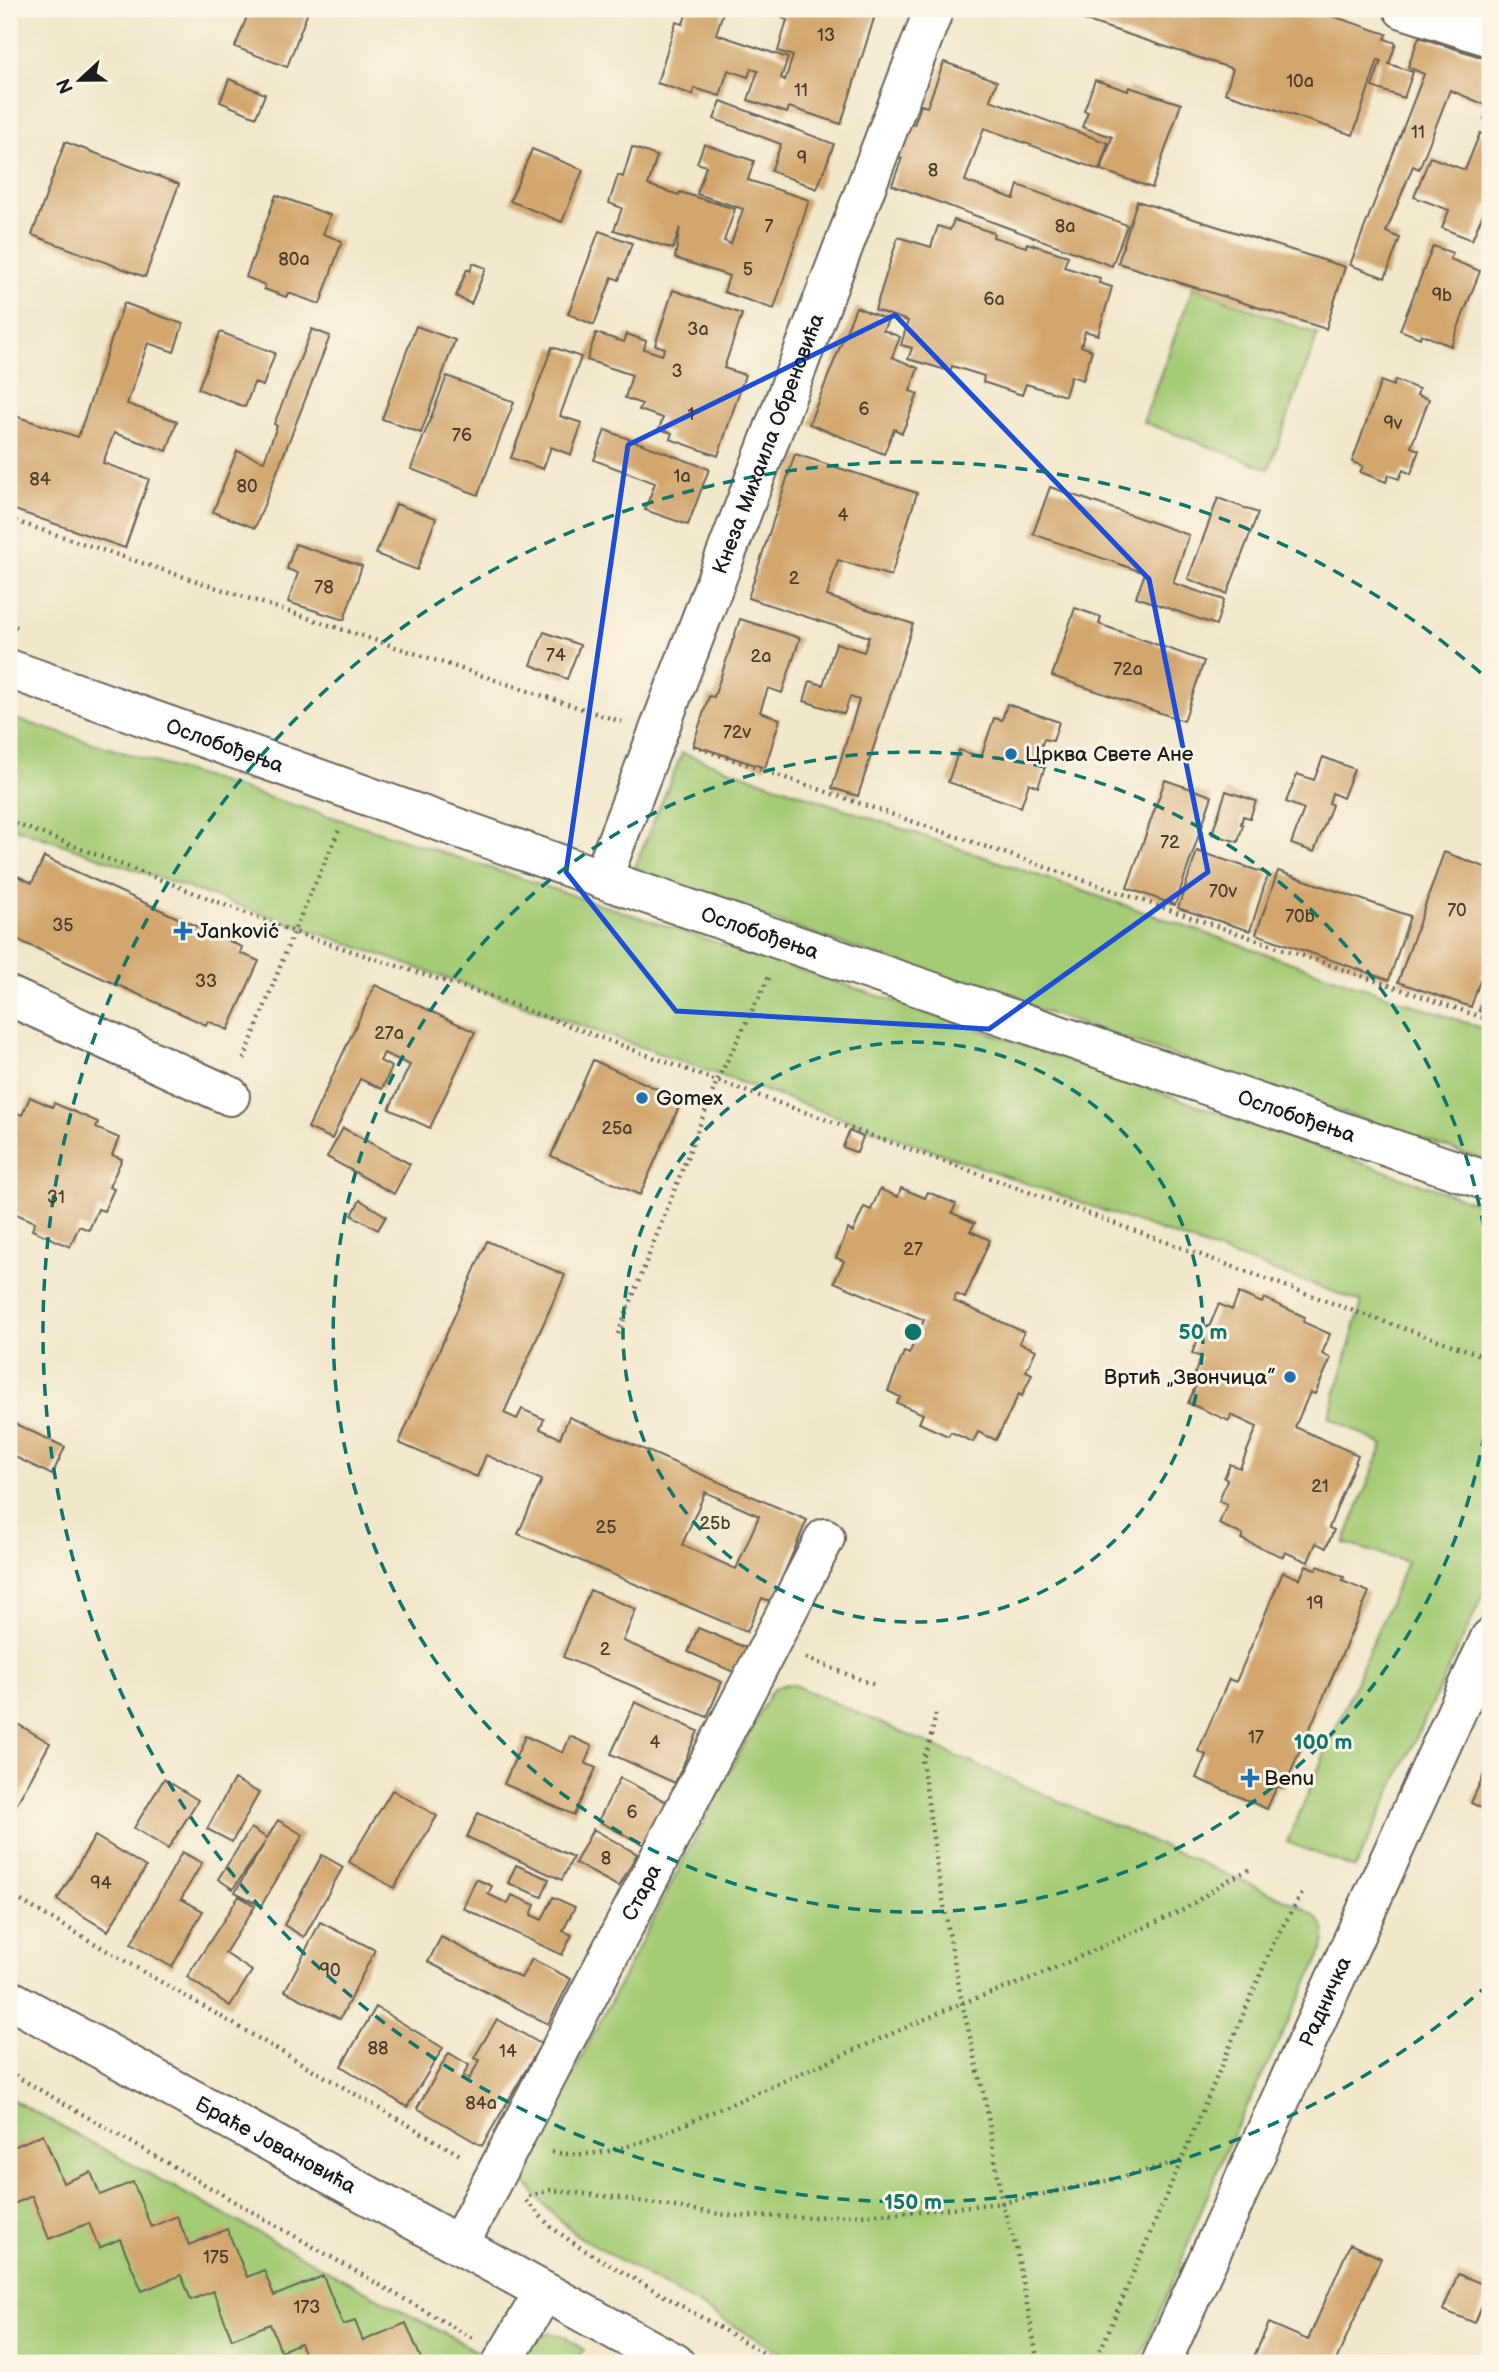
<svg xmlns="http://www.w3.org/2000/svg" width="1499" height="2372" font-family="'Balsamiq Sans',sans-serif">
<rect width="100%" height="100%" fill="#fcf5e5"/>
<filter id="ink" filterUnits="userSpaceOnUse"><feTurbulence type="fractalNoise" baseFrequency=".0143" numOctaves="2"/><feDisplacementMap in="SourceGraphic" scale="14" xChannelSelector="R" yChannelSelector="G"/><feConvolveMatrix kernelMatrix="1 2 1 2 8 2 1 2 1" color-interpolation-filters="sRGB"/></filter>
<filter id="wash" filterUnits="userSpaceOnUse"><feTurbulence type="fractalNoise" baseFrequency=".00686" numOctaves="4" result="noise"/><feDisplacementMap in="SourceGraphic" scale="28" xChannelSelector="R" yChannelSelector="G"/><feGaussianBlur stdDeviation="1.57" result="paint"/><feColorMatrix in="noise" values="0 0 0 0 0 0 0 0 0 0 0 0 0 0 0 0 0 1.4 0 .05"/><feComposite in="paint" operator="in"/></filter>
<g filter="url(#wash)">
<rect width="100%" height="100%" fill="#f1e7cb"/>
<path fill="#a4cb75" stroke="#607448" stroke-width="2" d="M1193 287 1318 334 1269 469 1143 422Z
M9 717 371 829 976 1028 1490 1208V1581L1355 1868 1287 1842 1407 1562 1344 1543 1383 1445 1329 1417 1362 1302 304 928 9 826Z
M682 753 1490 1031V1162L632 873Z
M785 1684 794 1685 1304 1908C1326 1923 1330 1932 1320 1957L1227 2147 1176 2274 1138 2363H799L578 2236 550 2211 520 2176 768 1697 773 1689Z
M9 2098 482 2354 479 2363H9Z
M548 2333 561 2335 584 2350 576 2363H529L521 2359 532 2341Z"/>
<g id="blocks">
<path fill="#d2a66d" fill-rule="evenodd" d="M250 9H309L287 67 235 47Z
M688 9H724L716 34 788 58 781 78 785 80 793 56 778 51 787 20 782 18 785 9H884L882 13 876 12 841 124 789 107 787 113 748 100 758 71 751 69 748 77 728 70 720 96 694 88 693 95 657 83 676 22 683 24Z
M1051 9H1311L1387 34 1385 39 1396 43 1389 64 1413 72 1404 98 1372 87 1381 61 1378 60 1353 135 1225 93 1233 69Z
M1419 37 1490 60V121L1484 119 1488 106 1450 90 1419 169 1413 166 1386 232 1400 238 1385 278 1350 265 1424 74 1408 67Z
M944 62 997 81 990 100 1108 143 1099 170 984 128 965 181 1014 199 1018 185 1127 225 1112 266 892 185 902 158 895 156 907 122 914 125 921 105 927 107Z
M229 79 265 94 256 117 220 102Z
M1095 80 1128 91 1129 87 1181 104 1152 188 1101 170 1112 137 1082 127 1088 112 1084 111Z
M721 101 834 144 817 189 771 171 781 144 714 119Z
M1480 133 1490 137V205L1487 204 1472 240 1442 228 1449 210 1414 197 1430 157 1465 170Z
M65 142 179 184 145 277 32 235Z
M704 144 754 161 748 180 809 200 774 309 724 292 729 276 675 258 680 227 673 249 614 230 622 208 609 203 618 175 623 177 632 147 657 156 648 185 679 195 680 192 735 209 724 241 731 244 743 209 697 194 706 166 697 163Z
M532 149 583 170 562 222 510 201Z
M276 195 330 215 323 234 342 241 320 304 288 293 286 297 264 289 265 285 246 277Z
M1137 201 1345 267 1326 329 1118 263Z
M954 220 994 233 993 237 1026 247 1027 243 1068 256 1064 267 1100 278 1099 283 1112 287 1098 335 1085 331 1081 346 1092 350 1083 380 1071 376 1065 396 1026 384 1022 395 983 382 984 376 952 366 950 371 908 359 912 348 901 345 908 321 875 310 898 237 931 247 938 226 950 230Z
M599 231 632 243 619 280 612 277 594 325 568 314Z
M1433 246 1453 253 1450 259 1480 271 1451 346 1421 334 1420 338 1400 330Z
M473 263 486 268 471 304 456 296 467 269 470 271Z
M673 290 742 314 724 368 745 375 718 456 670 439 672 433 659 429 663 418 639 410 642 404 625 398 632 375 587 360 596 333 624 342 627 334 646 341 644 349 662 355 665 348 655 345Z
M124 303 183 324 174 352 148 343 127 404 177 421 167 451 114 433 103 463 149 479 125 548 9 508V414L78 437Z
M856 307 888 320 883 330 900 337 892 357 918 368 910 391 918 394 902 433 894 429 884 454 809 424Z
M416 326 455 340 421 433 382 419Z
M312 329 330 336 255 528 213 512 237 451 264 461 277 426 274 424Z
M220 332 275 353 263 386 254 383 245 407 198 389Z
M552 347 581 357 560 416 582 423 571 455 551 447 543 469 511 458Z
M447 376 514 402 478 495 411 469Z
M1395 380 1419 389 1417 395 1429 399 1411 447 1419 450 1411 474 1403 470 1399 479 1389 475 1386 482 1360 472 1363 466 1352 462 1381 381 1393 386Z
M605 430 709 469 688 525 645 510 655 483 594 460Z
M795 454 917 493 891 576 838 560 827 596 913 624 858 796 832 788 859 700 850 697 844 714 804 701 810 681 823 685 836 643 864 652 869 637 748 598Z
M1050 487 1189 535 1173 583 1224 600 1216 625 1136 597 1145 573 1033 534Z
M1218 498 1258 513 1227 594 1188 579Z
M396 504 436 518 417 570 376 554Z
M295 544 362 566 344 620 288 602 298 573 287 569Z
M1075 608 1101 617 1099 624 1204 661 1184 721 1052 676Z
M740 619 800 638 782 693 768 688 760 712 780 719 765 768 693 745 709 696 714 697Z
M544 632 580 645 567 679 531 665Z
M1007 704 1059 722 1053 741 1044 739 1036 760 1046 764 1038 787 1029 783 1021 807 948 782 959 750 981 757 994 718 1002 720Z
M1323 757 1354 769 1343 798 1332 793 1329 803 1332 805 1314 852 1291 844 1304 809 1286 802 1297 774 1314 780Z
M1165 780 1212 796 1175 905 1127 888Z
M1226 791 1256 801 1250 818 1243 816 1241 824 1243 825 1238 842 1212 834Z
M1197 851 1268 874 1250 931 1178 908Z
M1444 852 1490 869V951L1471 1007 1398 982Z
M44 857 242 947 240 953 259 961 228 1030 208 1021 206 1025 9 936V872L32 883Z
M1278 871 1410 916 1389 980 1256 934Z
M1490 979V1015L1479 1011Z
M375 985 475 1032 430 1128 389 1109 410 1065 384 1053 380 1061 392 1067 382 1089 360 1079 332 1139 308 1128Z
M593 1060 682 1100 640 1195 551 1156Z
M30 1097 52 1107 54 1103 98 1122 96 1128 119 1138 112 1155 122 1159 109 1187 114 1189 104 1211 98 1209 89 1230 79 1226 70 1247 32 1230 35 1222 12 1212 9 1219V1113L10 1110 22 1115Z
M343 1128 410 1164 394 1194 327 1157Z
M849 1131 863 1137 857 1153 843 1147Z
M901 1188 925 1198 928 1192 956 1204 952 1213 975 1223 970 1231 990 1240 965 1298 956 1294 954 1301 1024 1332 1019 1343 1036 1350 1026 1371 1032 1374 1022 1396 1019 1394 996 1440 978 1432 973 1442 951 1432 948 1436 919 1423 923 1414 897 1403 900 1397 888 1391 904 1352 909 1354 924 1320 834 1282 844 1261 836 1258 848 1229 853 1232 864 1207 871 1210 880 1189 898 1197Z
M360 1200 386 1216 378 1230 352 1215Z
M487 1241 565 1275 504 1413 517 1419 522 1409 544 1419 540 1429 560 1438 569 1417 807 1520 772 1602 762 1598 747 1632 518 1534 542 1480 486 1455 477 1477 399 1443ZM705 1492 759 1516 736 1569 682 1545Z
M1239 1293 1262 1303 1264 1298 1305 1317 1303 1322 1330 1334 1322 1354 1331 1358 1315 1394 1310 1392 1295 1427 1358 1455 1329 1528 1334 1530 1326 1548 1316 1543 1308 1562 1285 1552 1283 1557 1241 1539 1243 1535 1219 1524 1227 1504 1219 1501 1227 1480 1224 1478 1230 1464 1240 1468 1257 1427 1231 1415 1229 1421 1188 1403 1196 1385 1191 1383 1201 1357 1192 1353 1204 1325 1209 1327 1219 1304 1232 1310Z
M9 1421 65 1447 52 1475 9 1454Z
M1306 1565 1316 1570 1318 1566 1344 1577 1342 1581 1369 1592 1284 1788 1277 1786 1267 1809 1196 1778 1206 1755 1198 1751 1229 1679 1236 1682 1283 1572 1300 1579Z
M590 1590 636 1609 623 1641 722 1682 707 1717 563 1657Z
M698 1628 749 1649 738 1674 688 1652Z
M635 1702 698 1731 675 1783 611 1754Z
M9 1719 50 1743 9 1818Z
M525 1736 563 1753 570 1736 592 1746 585 1763 596 1768 574 1815 504 1784Z
M1490 1761V1812L1471 1803Z
M620 1778 667 1802 644 1845 598 1821Z
M164 1779 198 1800 168 1849 134 1828Z
M234 1779 259 1793 232 1842 207 1829Z
M392 1790 437 1816 394 1888 349 1862Z
M478 1813 573 1857 562 1880 467 1837Z
M278 1820 303 1835 261 1906 235 1892 266 1841 233 1889 218 1879 251 1828 267 1838Z
M593 1829 637 1854 619 1887 575 1863Z
M95 1836 146 1867 108 1931 57 1900Z
M182 1852 202 1863 181 1899 203 1911 172 1967 131 1944Z
M322 1855 343 1867 304 1937 284 1925Z
M516 1865 549 1879 542 1897 508 1883Z
M476 1879 492 1886 488 1894 508 1904 512 1895 535 1905 531 1915 542 1920 553 1897 575 1907 563 1931 572 1935 562 1955 463 1908Z
M239 1896 255 1906 225 1953 252 1971 230 2006 187 1977Z
M320 1922 375 1950 340 2019 285 1991Z
M441 1937 521 1978 532 1959 571 1979 548 2024 428 1962Z
M376 2007 443 2048 407 2107 341 2066Z
M497 2019 541 2044 482 2146 417 2108 449 2053 469 2065 463 2076 469 2079 480 2060 474 2058Z
M43 2134 63 2183 91 2172 100 2195 133 2182 151 2227 177 2216 189 2245 227 2229 247 2277 264 2270 274 2296 323 2276 343 2325 355 2321 363 2341 406 2323 423 2363H308L300 2343 281 2351 270 2324 232 2339 213 2291 191 2300 181 2275 142 2291 120 2239 99 2248 89 2223 49 2239 32 2196 9 2206V2149Z
M1350 2244 1381 2258 1335 2363H1251L1269 2323 1308 2340Z
M1458 2274 1490 2287 1475 2323 1443 2310Z"/>
</g>
</g>
<g filter="url(#ink)">
<use href="#blocks" fill-opacity="0" stroke="#676359" stroke-width="2"/>
<g fill="none" stroke-linecap="round" stroke-linejoin="round">
<defs>
<g id="minor">
<path d="M1403 9 1490 37"/>
<path id="s1" d="M9 669 602 879 1490 1182"/>
<path id="s2" d="M602 879 934 9"/>
<path d="M9 996 230 1096"/>
<path id="s3" d="M9 1999 675 2363"/>
<path id="s4" d="M459 2245 825 1538"/>
<path d="M502 2363 544 2292"/>
<path id="s5" d="M1161 2363 1490 1638"/>
</g>
</defs>
<use href="#minor" stroke="#676359" stroke-width="42"/>
<path stroke="#676359" stroke-width="4.5" stroke-dasharray="2 5" stroke-linecap="butt" d="M9 519 622 722
M9 623 20 629
M693 746 1490 1020
M9 822 38 832 305 936 484 994 717 1081 999 1181 1365 1315 1490 1358
M244 1059 294 931 340 828
M618 1334 717 1081 769 977
M806 1658 877 1686
M936 1714 929 1745 922 1760 938 1873 962 2003 986 2104 1002 2203 1017 2251 1038 2363
M9 1894 462 2156
M9 2072 472 2338
M552 2152C590 2159 624 2149 660 2135L962 2003 1031 1979 1185 1909 1228 1880 1253 1868
M529 2196 551 2190 620 2198 732 2216 815 2217 899 2213 1002 2203 1115 2179 1181 2161
M526 2201 551 2227 579 2247 781 2363
M1095 2363 1275 1940 1303 1892"/>
<use href="#minor" stroke="#fff" stroke-width="38"/>
</g>
</g>
<path fill="none" stroke="#1d4ed8" stroke-width="5" stroke-linejoin="round" d="M895 315 1149 579 1208 872 989 1029 676 1011 566 872 628 445Z"/>
<g fill="none" stroke="#0f766e" stroke-width="3.5" stroke-dasharray="12 9">
<circle cx="913" cy="1332" r="290"/>
<path d="M1490 1393A580 580 0 1 1 1490 1271"/>
<path d="M1489 1984A870 870 0 1 1 1489 680"/>
</g>
<g fill="#1f6fb2" stroke="#fcf5e5" stroke-width="2.5">
<circle cx="1011" cy="754" r="7"/>
<path d="M179.5 920.5h7v7h7v7h-7v7h-7v-7h-7v-7h7z"/>
<circle cx="642" cy="1098" r="7"/>
<circle cx="1290" cy="1377" r="7"/>
<path d="M1246.5 1767.5h7v7h7v7h-7v7h-7v-7h-7v-7h7z"/>
</g>
<g text-anchor="middle" dominant-baseline="central" stroke-width="6" stroke-linejoin="round" paint-order="stroke">
<g font-size="18" fill="#4a3e30">
<text x="826" y="35">13</text>
<text x="1300" y="81">10a</text>
<text x="801" y="90">11</text>
<text x="1418" y="132">11</text>
<text x="802" y="158">9</text>
<text x="933" y="170">8</text>
<text x="769" y="226">7</text>
<text x="1065" y="226">8a</text>
<text x="294" y="259">80a</text>
<text x="748" y="269">5</text>
<text x="1442" y="295">9b</text>
<text x="994" y="299">6a</text>
<text x="698" y="329">3a</text>
<text x="677" y="371">3</text>
<text x="864" y="409">6</text>
<text x="691" y="414">1</text>
<text x="1393" y="423">9v</text>
<text x="462" y="435">76</text>
<text x="682" y="476">1a</text>
<text x="40" y="479">84</text>
<text x="247" y="486">80</text>
<text x="843" y="515">4</text>
<text x="794" y="578">2</text>
<text x="324" y="587">78</text>
<text x="556" y="655">74</text>
<text x="761" y="656">2a</text>
<text x="1128" y="669">72a</text>
<text x="737" y="732">72v</text>
<text x="1170" y="842">72</text>
<text x="1223" y="891">70v</text>
<text x="1457" y="910">70</text>
<text x="1300" y="916">70b</text>
<text x="63" y="925">35</text>
<text x="206" y="981">33</text>
<text x="389" y="1033">27a</text>
<text x="617" y="1128">25a</text>
<text x="56" y="1197">31</text>
<text x="913" y="1249">27</text>
<text x="1320" y="1486">21</text>
<text x="715" y="1523">25b</text>
<text x="606" y="1527">25</text>
<text x="1315" y="1603">19</text>
<text x="605" y="1649">2</text>
<text x="1256" y="1737">17</text>
<text x="655" y="1742">4</text>
<text x="632" y="1812">6</text>
<text x="606" y="1858">8</text>
<text x="101" y="1883">94</text>
<text x="330" y="1970">90</text>
<text x="378" y="2048">88</text>
<text x="508" y="2051">14</text>
<text x="481" y="2103">84a</text>
<text x="216" y="2257">175</text>
<text x="307" y="2307">173</text>
</g>
<g font-size="21" fill="#1c1c1c" stroke="#fcf5e5">
<text stroke="none"><textPath href="#s2" startOffset="466">Кнеза Михаила Обреновића</textPath></text>
<text stroke="none"><textPath href="#s1" startOffset="229">Ослобођења</textPath></text>
<text stroke="none"><textPath href="#s1" startOffset="796">Ослобођења</textPath></text>
<text stroke="none"><textPath href="#s1" startOffset="1363">Ослобођења</textPath></text>
<text stroke="none"><textPath href="#s4" startOffset="397">Стара</textPath></text>
<text stroke="none"><textPath href="#s5" startOffset="397">Радничка</textPath></text>
<text stroke="none"><textPath href="#s3" startOffset="304">Браће Јовановића</textPath></text>
</g>
<g font-size="21" fill="#1c1c1c" stroke="#fcf5e5" text-anchor="start">
<text x="1025" y="754">Црква Свете Ане</text>
<text x="197" y="931">Janković</text>
<text x="656" y="1098">Gomex</text>
<text x="1276" y="1377" text-anchor="end">Вртић „Звончица”</text>
<text x="1264" y="1778">Benu</text>
</g>
</g>
<circle cx="913" cy="1332" r="10" fill="#0f766e" stroke="#fcf5e5" stroke-width="3.5"/>
<g font-size="21" text-anchor="middle" font-weight="bold" fill="#0f766e" stroke="#fcf5e5" stroke-width="6" stroke-linejoin="round" paint-order="stroke">
<text x="1203" y="1339">50 m</text>
<text x="1323" y="1749">100 m</text>
<text x="913" y="2209">150 m</text>
</g>
<rect width="1499" height="2372" fill="none" stroke="#fcf5e5" stroke-width="35"/>
<g transform="translate(80 80) rotate(248)" stroke="#fcf5e5" stroke-width="5" paint-order="stroke">
<path d="M0-5L12 26L0 18L-12 26Z" fill="#1c1c1c"/>
<text y="-10" font-size="19" font-weight="bold" text-anchor="middle" fill="#1c1c1c">N</text>
</g>
</svg>
